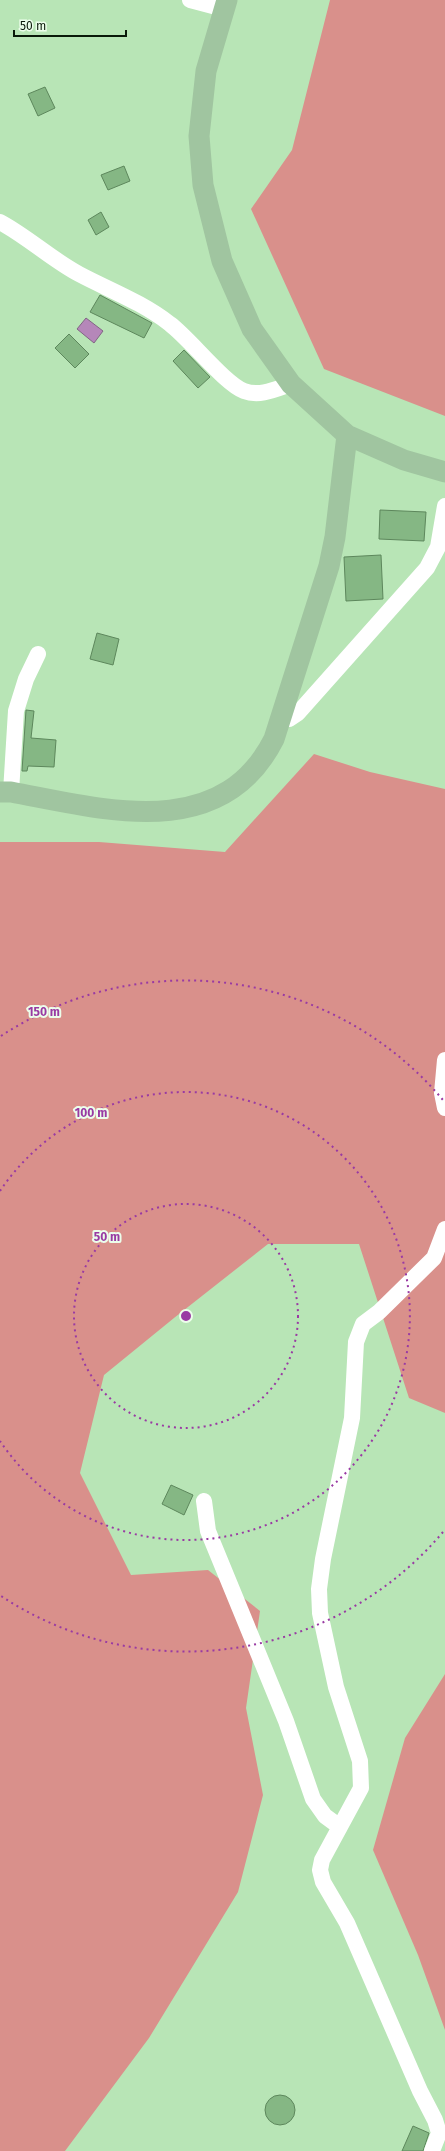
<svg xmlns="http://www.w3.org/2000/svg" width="445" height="2151" font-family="'Fira Sans',sans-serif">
<rect width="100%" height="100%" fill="#b8e5b6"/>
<path fill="#d9908b" d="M330 0H445V416L324 369 251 209 292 150Z
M314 754 370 772 445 789V1413L409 1398 359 1244H268L174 1318 104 1375 80 1473 131 1575 208 1570 260 1611 246 1708 263 1795 238 1892 149 2038 65 2151H0V842H99L225 852Z
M445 1674V2030L418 1955 373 1850 405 1738Z"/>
<path fill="#b587b9" stroke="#816684" d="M86 318 103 331 94 343 77 329Z"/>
<path fill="#85b784" stroke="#5d875c" d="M45 87 55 108 38 116 28 94Z
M124 166 130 181 108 190 101 175Z
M101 212 109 227 96 235 88 220Z
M100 295 152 323 144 338 90 312Z
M69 334 89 354 75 368 55 348Z
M184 350 210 377 198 388 173 361Z
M380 510 426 512 424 541 379 539Z
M381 555 383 599 346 601 344 557Z
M97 633 119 639 113 665 90 659Z
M26 710 34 711 31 738 56 740 54 767 28 766 27 771H22Z
M171 1485 193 1495 184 1515 162 1504Z
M265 2110a15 15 0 1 1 30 0a15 15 0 1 1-30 0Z
M413 2126 429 2133 423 2151H402Z"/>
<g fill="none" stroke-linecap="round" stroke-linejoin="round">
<path stroke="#fff" stroke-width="16" d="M190 0 224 9
M0 222C28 237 51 259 79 274 109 290 142 302 170 324 190 339 225 384 244 391 260 397 276 389 291 384
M281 719H289L298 713 427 568 438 547 445 506
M11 792 16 711 26 679 38 654
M445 1060 442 1093 445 1108
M204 1501 208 1531 286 1721 313 1799 325 1816 340 1827
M432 2151 439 2133 435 2120 420 2091 347 1923 323 1882 320 1870 322 1860 361 1788 360 1761 336 1687 320 1613 319 1589 323 1559 352 1418 356 1342 363 1324 379 1312 434 1258 445 1229"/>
<path stroke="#a0c5a0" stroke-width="21" d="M227 0 206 71 199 136 203 185 222 261 252 329 291 384 347 435 404 460 445 472
M0 792H11C103 809 221 844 274 739L329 566 335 537 347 435"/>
</g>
<g fill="none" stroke="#993aa3" stroke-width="2" stroke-dasharray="2 4">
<circle cx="186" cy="1316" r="112"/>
<path d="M0 1191A224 224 0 1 1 0 1441"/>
<path d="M443 1532A336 336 0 0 1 1 1596M1 1036A336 336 0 0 1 443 1100"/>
</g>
<circle cx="186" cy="1316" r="6" fill="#993aa3" stroke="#ecfeeb" stroke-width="2"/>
<g font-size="12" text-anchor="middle" font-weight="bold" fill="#993aa3" stroke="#ecfeeb" stroke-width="4" stroke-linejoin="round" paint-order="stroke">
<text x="44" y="1016">150 m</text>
<text x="91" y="1117">100 m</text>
<text x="107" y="1241">50 m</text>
</g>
<path d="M14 30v6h112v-6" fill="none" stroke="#091909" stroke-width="2"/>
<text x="20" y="30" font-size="12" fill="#091909" stroke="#ecfeeb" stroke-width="3" paint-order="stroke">50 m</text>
</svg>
